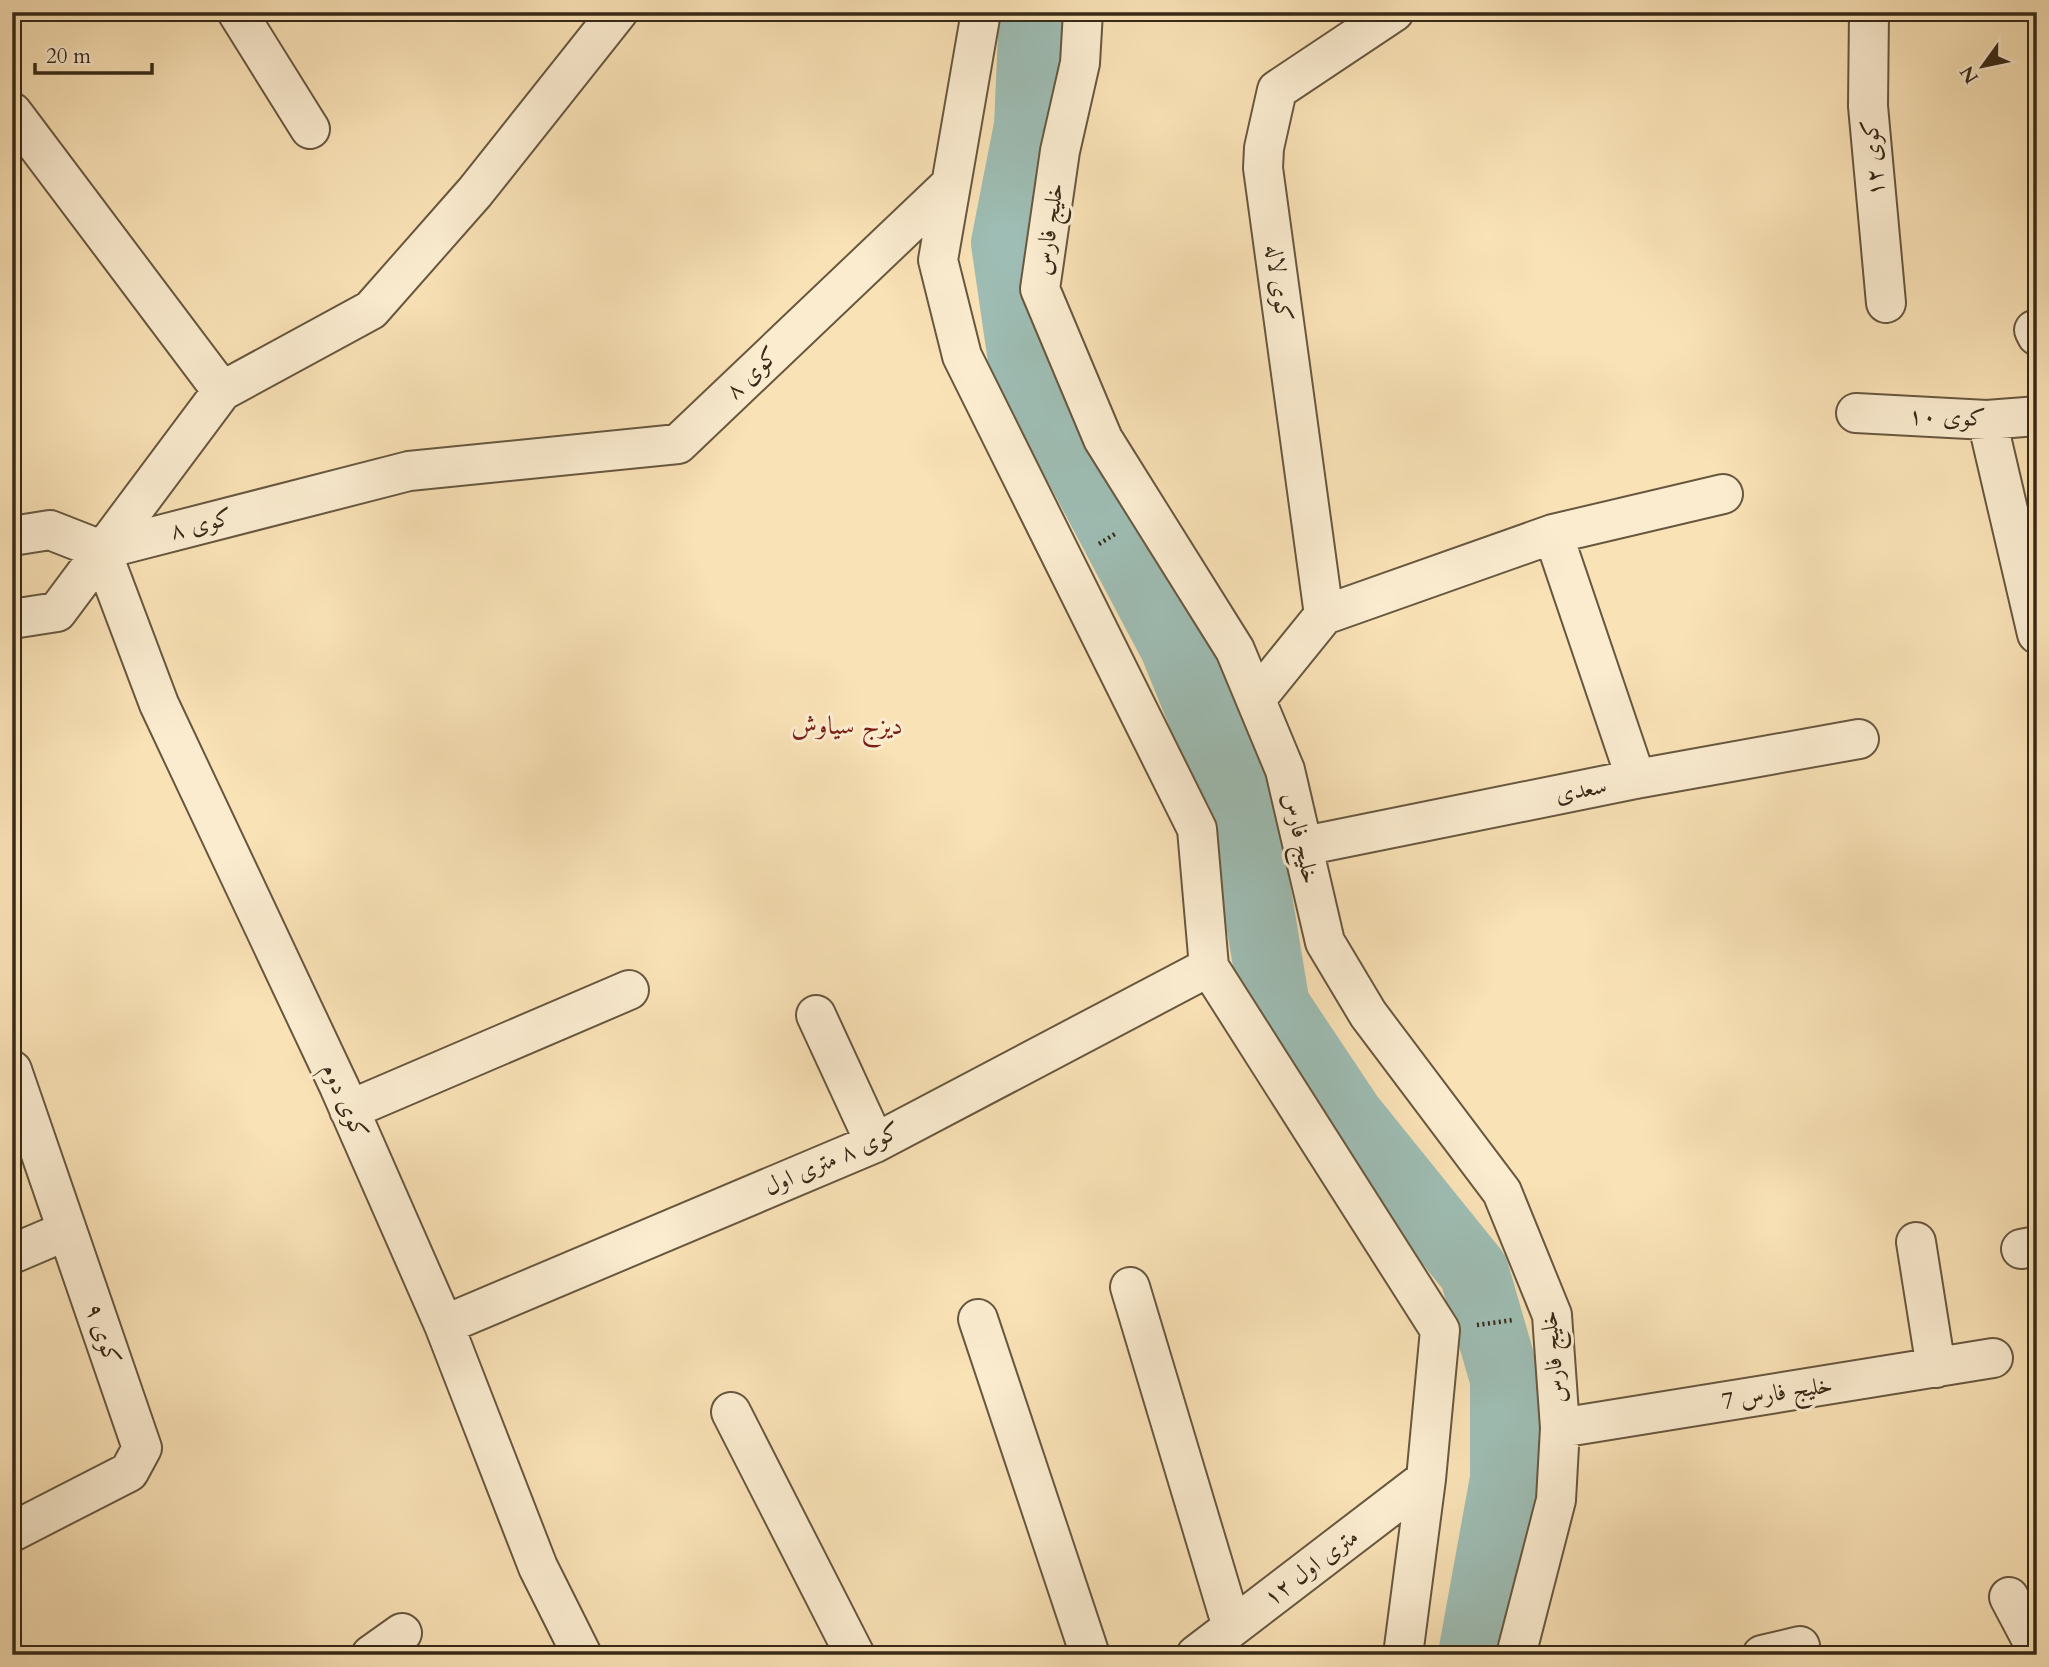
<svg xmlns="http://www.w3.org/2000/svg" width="2049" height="1667" font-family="Cardo,Amiri,serif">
<rect width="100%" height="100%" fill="#f9e2b6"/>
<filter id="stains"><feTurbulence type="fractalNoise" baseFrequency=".00286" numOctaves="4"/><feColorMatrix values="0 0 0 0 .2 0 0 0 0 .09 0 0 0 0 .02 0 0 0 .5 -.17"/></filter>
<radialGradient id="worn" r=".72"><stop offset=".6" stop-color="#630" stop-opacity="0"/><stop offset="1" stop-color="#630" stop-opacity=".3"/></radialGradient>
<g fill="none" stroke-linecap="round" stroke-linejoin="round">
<path stroke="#9ebdb4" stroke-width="70" d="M1034 12 1029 126 1006 243 1023 360 1174 645 1243 814 1275 1006 1349 1117 1474 1272 1505 1379V1479L1473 1655"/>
<defs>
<path id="minor" d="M237 12 310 129
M981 12 938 260 962 356 1197 829 1209 967 1440 1330 1426 1479 1403 1655
M1083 12 1080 63 1060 151 1040 289 1103 439 1235 650 1285 770 1325 942 1368 1014 1502 1192 1552 1315 1560 1428 1556 1500 1516 1655
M1869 12 1868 106 1886 303
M12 112 222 391
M2037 330H2034L2037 336
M1856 413 1987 420 2037 416
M1987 420 2037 634
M1553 534 1636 779
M12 536 50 530 101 550
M101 550 159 704 339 1086 444 1325 538 1567 582 1655
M101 550 409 471 678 444 949 186
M1324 615 1263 168 1264 148 1277 90 1394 12
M1324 615 1553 534 1723 494
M12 619 57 612 222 391 371 310 475 192 618 12
M1256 699 1324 615
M1304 846 1636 779 1859 739
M816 1015 875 1143
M12 1070 142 1448 129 1472 12 1532
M349 1110 629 990
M1916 1242 1936 1368
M2021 1249 2037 1246
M12 1254 66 1231
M1130 1287 1232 1627
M978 1319 1090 1655
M444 1325 875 1143 1209 967
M731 1412 855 1655
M1560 1428 1993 1358
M2009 1597 2037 1650
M371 1655 402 1633
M1196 1655 1426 1479
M1762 1655 1800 1646"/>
</defs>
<use href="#minor" stroke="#68573f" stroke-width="42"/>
<path stroke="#372917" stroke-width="4.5" stroke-dasharray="2 3.5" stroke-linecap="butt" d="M1099 544 1115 534
M1477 1325 1513 1320"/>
<use href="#minor" stroke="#fbecd0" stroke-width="38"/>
</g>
<g text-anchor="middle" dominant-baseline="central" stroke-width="6" stroke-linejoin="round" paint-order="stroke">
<g font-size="24" fill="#372917" stroke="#fbecd0">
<text transform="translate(1873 158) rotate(-95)">کوی ۱۲</text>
<text transform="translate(1049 229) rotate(-82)">خلیج فارس</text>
<text transform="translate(1279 283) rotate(82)">کوی لاله</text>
<text transform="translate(752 373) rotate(-44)">کوی ۸</text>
<text transform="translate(1947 417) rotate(2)">کوی ۱۰</text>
<text transform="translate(201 524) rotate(-14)">کوی ۸</text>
<text transform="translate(1581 790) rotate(-11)">سعدی</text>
<text transform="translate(1301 838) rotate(77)">خلیج فارس</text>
<text transform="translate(345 1101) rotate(66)">کوی دوم</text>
<text transform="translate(832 1159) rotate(-24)">کوی ۸ متری اول</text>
<text transform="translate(103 1334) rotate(71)">کوی ۹</text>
<text transform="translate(1553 1357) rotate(-96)">خلیج فارس</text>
<text transform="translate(1777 1393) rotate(-9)">خلیج فارس 7</text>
<text transform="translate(1311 1567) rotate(-37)">۱۲ متری اول</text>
</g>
<g font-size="26" fill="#7a1f14" stroke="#fbecd0">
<text x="847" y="725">دیزج سیاوش</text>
</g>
</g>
<rect width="2049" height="1667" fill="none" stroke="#f9e2b6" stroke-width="42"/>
<rect x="14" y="14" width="2021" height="1639" fill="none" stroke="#372917" stroke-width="3.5"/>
<rect x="21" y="21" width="2007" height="1625" fill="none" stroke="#372917" stroke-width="2"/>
<g transform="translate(1983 66) rotate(237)" stroke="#fbecd0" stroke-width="5" paint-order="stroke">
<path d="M0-5L12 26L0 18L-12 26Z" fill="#372917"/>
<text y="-10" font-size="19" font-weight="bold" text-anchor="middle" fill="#372917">N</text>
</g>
<path d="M35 63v10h117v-10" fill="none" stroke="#372917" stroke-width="3.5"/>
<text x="46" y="63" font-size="21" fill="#372917" stroke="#fbecd0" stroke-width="5" paint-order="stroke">20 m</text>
<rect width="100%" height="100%" filter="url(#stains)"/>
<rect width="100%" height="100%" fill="url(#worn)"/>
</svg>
